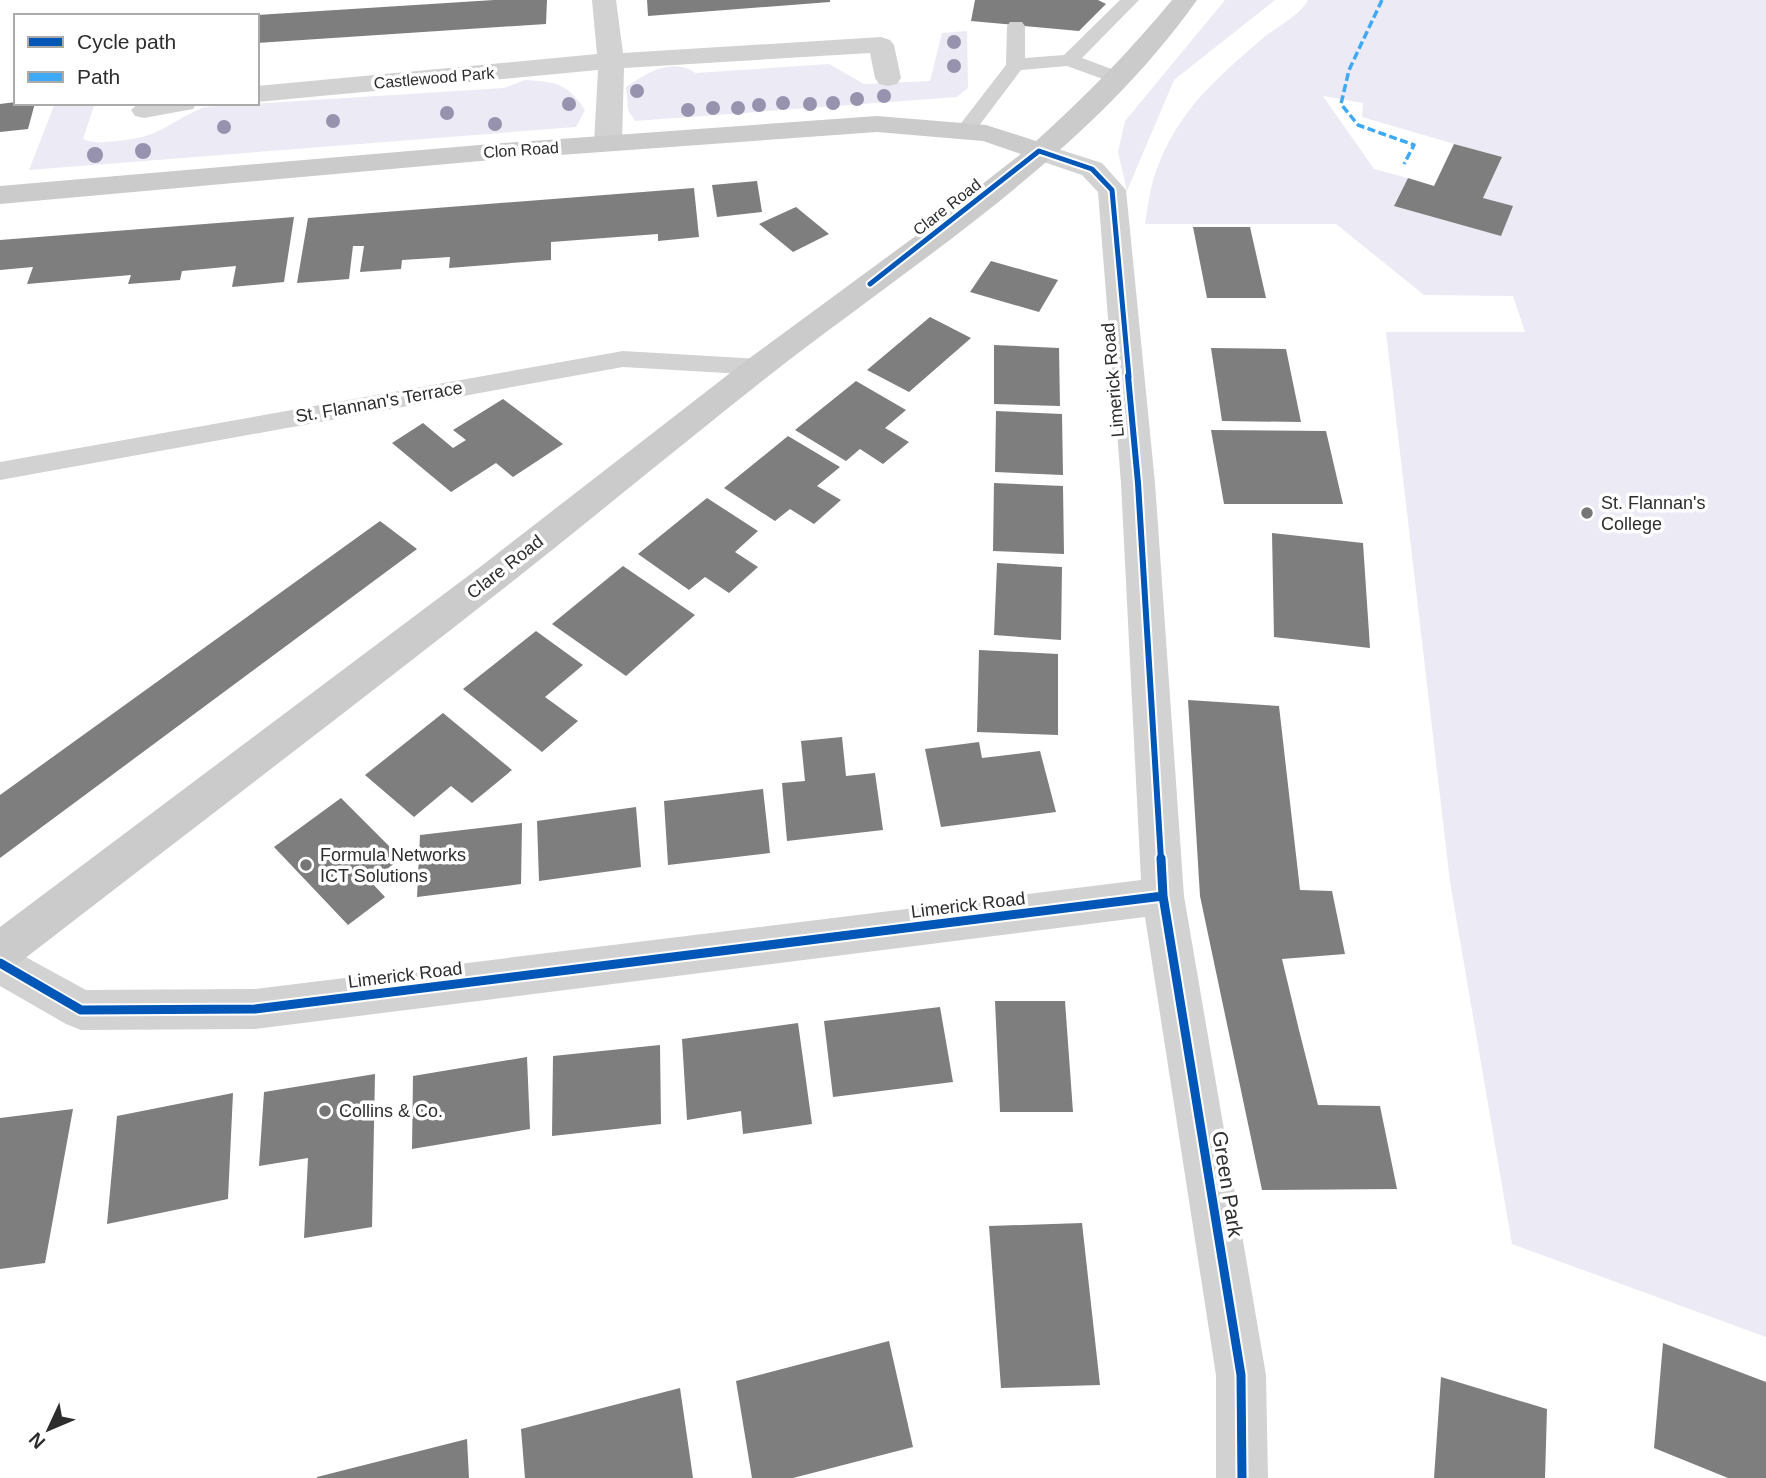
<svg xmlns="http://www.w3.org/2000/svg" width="1766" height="1478" font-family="Arial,sans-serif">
<rect width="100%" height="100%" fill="#fff"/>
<path fill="#ecebf5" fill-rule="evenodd" d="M1225 0H1275L1174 80 1127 191 1118 152 1125 121Z
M1308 0H1766V1337L1512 1244 1450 882 1386 332H1525L1513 296 1424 295 1336 224H1145C1148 207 1150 187 1156 171 1179 109 1215 80 1263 38 1277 26 1299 17 1308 0ZM1323 96 1363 103 1362 117 1502 158 1483 198 1394 205 1408 178 1374 169Z
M967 31 968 88 957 97 635 121 628 110 626 87C648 72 671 57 696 73L829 64 864 84 930 81 942 33Z
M525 80C557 82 567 83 585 110L576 127 29 170 55 103H95L83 139C94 144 104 142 116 141 160 138 167 123 204 107L504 88Z"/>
<path fill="#7e7e7e" d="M494 0H547L546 24 257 43V15Z
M647 0H830V2L648 16Z
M975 0H1098L1106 4 1079 31 971 21Z
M16 102 35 103 28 129 0 132V104Z
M1454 144 1502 157 1483 198 1513 206 1501 236 1394 206 1408 178 1434 186Z
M757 181 762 212 717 217 712 185Z
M694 188 699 237 658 241V234L551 242V260L449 268 450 257 402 260 401 269 360 272 364 246H353L349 279 297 283 308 218Z
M796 207 829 234 793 252 759 224Z
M294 217 284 282 232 287 236 266 182 271 180 280 128 284 131 275 27 284 33 267 0 270V240Z
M1193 227H1250L1266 298H1207Z
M991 261 1058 280 1039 312 970 292Z
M930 317 971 338 909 392 867 370Z
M994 345 1059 348 1060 406 994 404Z
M1211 348 1286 349 1301 422 1222 421Z
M856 381 906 410 885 428 909 442 883 464 860 449 846 461 795 430Z
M503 399 563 444 513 477 496 463 451 492 392 443 423 423 453 448 466 440 453 430Z
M996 411 1062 414 1063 475 995 472Z
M1211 430 1326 431 1343 504H1224Z
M788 436 840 467 817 486 841 500 814 524 790 509 775 521 724 488Z
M994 483 1063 486 1064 554 993 551Z
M707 498 758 531 735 552 758 567 729 593 705 577 689 590 638 554Z
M380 521 417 549 0 858V795Z
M1272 533 1363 543 1370 648 1274 637Z
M997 563 1062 567 1061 640 994 635Z
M623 566 695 615 626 676 552 624Z
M536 631 583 665 545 697 578 721 542 752 463 689Z
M979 650 1058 654V735L977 732Z
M1188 700 1279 706 1300 890 1332 891 1345 954 1282 959 1299 1030 1318 1105 1380 1106 1397 1189 1262 1190 1200 896Z
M443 713 512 770 472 803 451 786 414 817 365 775Z
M842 737 846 776 875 773 883 830 787 841 782 783 805 781 801 741Z
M979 742 982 758 1040 751 1056 812 941 827 925 749Z
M763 789 770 853 668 865 664 801Z
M341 798 401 858 371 882 385 897 348 925 274 847Z
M636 807 641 867 539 881 537 821Z
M522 823 521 884 417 897 420 835Z
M995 1001H1065L1073 1112H1000Z
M940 1007 953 1082 833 1097 824 1021Z
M798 1023 812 1124 743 1134 741 1111 687 1120 682 1039Z
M660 1045 661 1124 552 1136 553 1056Z
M527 1057 530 1129 412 1149 413 1076Z
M375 1074 372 1227 304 1238 308 1158 259 1166 264 1092Z
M233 1093 228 1199 107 1224 117 1116Z
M73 1109 45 1263 0 1269V1118Z
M1082 1223 1100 1385 1001 1388 989 1226Z
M889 1341 913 1447 793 1478H752L736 1381Z
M1663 1343 1766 1382V1478H1728L1654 1448Z
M1441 1377 1547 1409 1545 1478H1434Z
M680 1388 693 1478H525L521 1429Z
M467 1439 469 1478H317V1477Z"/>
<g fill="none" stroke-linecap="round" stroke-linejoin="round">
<path fill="#d2d2d2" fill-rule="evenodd" d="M1120 0H1139L1082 58 1125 74 1128 78 1125 82H1111L1067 66 1021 70 972 135H958L955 131 1006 65 1007 26 1010 22H1022L1025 26V58L1064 55Z
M623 351 760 359 768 361 771 367 768 373 760 375 623 367 0 480V462Z"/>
<path fill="#d2d2d2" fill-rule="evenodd" d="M592 0H616L623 53 881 37 890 40 894 45 901 78 897 84 888 86 879 84 875 78 870 53 624 68 622 143 618 149 608 151 598 149 594 143 598 70 257 102V86L597 54Z
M139 103H197L193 109 144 118 135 116 131 110Z
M1039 143 1102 163 1126 190 1155 483 1184 896 1266 1375 1268 1478H1216V1375L1145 917 255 1029 81 1030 66 1024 0 986V943L86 990 255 989 1141 880 1121 483 1098 192 1082 175 1029 157 1025 151 1029 145Z"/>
<path fill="#cbcbcb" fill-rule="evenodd" d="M1172 0H1197C1086 157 915 261 766 378 679 447 594 517 508 585 345 713 179 839 15 966L0 971V927L480 567 747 360 917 235 1021 154 983 141 877 132 503 159 0 204V186L503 143 877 116 986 125 1036 141C1085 97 1130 51 1172 0Z"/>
<path stroke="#3fa9f5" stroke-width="3.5" stroke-dasharray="8 3.5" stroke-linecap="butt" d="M1382 0 1349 70 1341 104 1358 125 1414 145 1404 164"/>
<defs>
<path id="cycleway-far2" d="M870 284 1039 151 1092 169 1112 190 1129 377"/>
<path id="cycleway-far1" d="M1128 376 1138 483 1161 860"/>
<path id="cycleway" d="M1161 858 1163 896 1241 1375 1242 1478
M0 963 81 1010 255 1009 1163 896"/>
</defs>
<use href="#cycleway-far2" stroke="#fff" stroke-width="9"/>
<use href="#cycleway-far1" stroke="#fff" stroke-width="10"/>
<use href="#cycleway" stroke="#fff" stroke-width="13"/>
<use href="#cycleway-far2" stroke="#0057b8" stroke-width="5"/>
<use href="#cycleway-far1" stroke="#0057b8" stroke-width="6"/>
<use href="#cycleway" stroke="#0057b8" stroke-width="9"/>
</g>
<g fill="#9792ae">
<circle cx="954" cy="42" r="7"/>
<circle cx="954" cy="66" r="7"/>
<circle cx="637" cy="91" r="7"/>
<circle cx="884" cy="96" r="7"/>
<circle cx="857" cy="99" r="7"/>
<circle cx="783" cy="103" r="7"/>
<circle cx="833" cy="103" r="7"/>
<circle cx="569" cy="104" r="7"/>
<circle cx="810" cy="104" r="7"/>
<circle cx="759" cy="105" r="7"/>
<circle cx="713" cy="108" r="7"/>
<circle cx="738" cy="108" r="7"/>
<circle cx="688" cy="110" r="7"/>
<circle cx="447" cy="113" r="7"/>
<circle cx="333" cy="121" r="7"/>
<circle cx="495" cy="124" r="7"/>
<circle cx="224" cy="127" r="7"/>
<circle cx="143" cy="151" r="8"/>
<circle cx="95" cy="155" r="8"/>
</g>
<g fill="#767676" stroke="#fff" stroke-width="2.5">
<circle cx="1587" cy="513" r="7"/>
<circle cx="306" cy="865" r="7"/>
<circle cx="325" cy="1111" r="7"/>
</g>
<g text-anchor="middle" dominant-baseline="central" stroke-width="7" stroke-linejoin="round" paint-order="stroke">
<g font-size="16" fill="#2d2d2d" stroke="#fff">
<text transform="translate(434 78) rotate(-5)">Castlewood Park</text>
<text transform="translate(521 150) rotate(-4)">Clon Road</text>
<text transform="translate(947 207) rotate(-38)">Clare Road</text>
</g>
<g font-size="18" fill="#2d2d2d" stroke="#fff">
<text transform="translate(1113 380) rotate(-95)">Limerick Road</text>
<text transform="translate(379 402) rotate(-10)">St. Flannan's Terrace</text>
<text transform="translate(505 567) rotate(-38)">Clare Road</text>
<text transform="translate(968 905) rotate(-7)">Limerick Road</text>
<text transform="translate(405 975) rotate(-7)">Limerick Road</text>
</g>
<g font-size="18" fill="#2d2d2d" stroke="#fff" text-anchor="start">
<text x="1601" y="503">St. Flannan's<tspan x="1601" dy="21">College</tspan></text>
<text x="320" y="855">Formula Networks<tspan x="320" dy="21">ICT Solutions</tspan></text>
<text x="339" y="1111">Collins &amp; Co.</text>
</g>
<g font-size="21" fill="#2d2d2d" stroke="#fff">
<text transform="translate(1228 1184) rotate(81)">Green Park</text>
</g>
</g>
<rect x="14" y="14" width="245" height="91" fill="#ffffff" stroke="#ababab" stroke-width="2"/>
<rect x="28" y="37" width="35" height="10" fill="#0057b8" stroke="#ababab" stroke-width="2"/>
<text x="77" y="49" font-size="21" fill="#2d2d2d">Cycle path</text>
<rect x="28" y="72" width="35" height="10" fill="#3fa9f5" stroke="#ababab" stroke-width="2"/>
<text x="77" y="84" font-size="21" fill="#2d2d2d">Path</text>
<g transform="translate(49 1429) rotate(226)" stroke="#ffffff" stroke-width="5" paint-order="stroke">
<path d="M0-5L12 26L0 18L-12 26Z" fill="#2d2d2d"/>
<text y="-10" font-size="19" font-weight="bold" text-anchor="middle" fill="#2d2d2d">N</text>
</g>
</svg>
